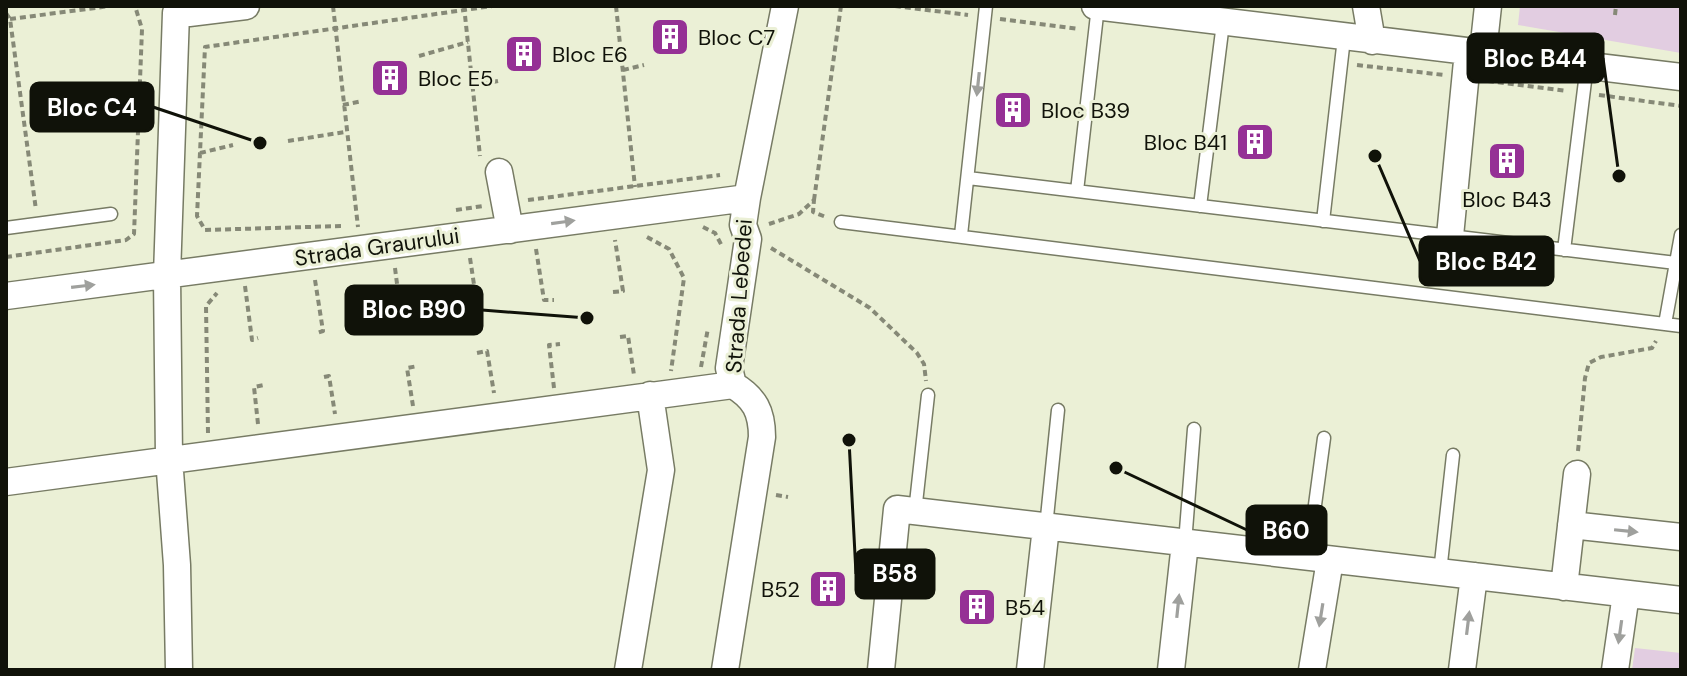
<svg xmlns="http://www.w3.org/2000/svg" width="1687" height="676" font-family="'DM Sans',sans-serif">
<rect width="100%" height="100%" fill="#ebf0d6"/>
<path fill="#e2cde1" d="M1520 6H1681V53L1518 25Z
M1635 648 1681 653V670H1632Z"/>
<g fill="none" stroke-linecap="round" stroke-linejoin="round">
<defs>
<path id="service" d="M968 178 1676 263
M1077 191 1098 6
M1200 206 1223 23
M1323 221 1344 38
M841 222 1681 326
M6 228 111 214
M961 235 986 6
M1564 250 1587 65
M1665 324 1681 235
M915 512 928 395
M1046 527 1058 410
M1185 543 1194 429
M1308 557 1324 438
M1440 572 1453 455"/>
<path id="minor" d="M1095 6 1681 77
M1366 6 1372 41
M176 13 167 275 169 458 177 565 179 670
M176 13H189L246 6
M1483 52 1488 6
M499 172 510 230
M1450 236 1468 51
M6 296 747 198
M6 482 733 385
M1571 525 1681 537
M1564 587 1577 474
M628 670 661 470 650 395
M725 670 762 437C762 412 755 398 733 385L729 368 748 239 743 225 747 198 785 6
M881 670 897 509 1681 600
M1030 670 1046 527
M1171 670 1185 543
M1312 670 1330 560
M1462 670 1474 576
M1615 670 1626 594"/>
</defs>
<use href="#service" stroke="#777b64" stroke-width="15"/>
<use href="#minor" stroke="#777b64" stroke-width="29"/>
<path stroke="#868977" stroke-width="4" stroke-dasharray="6 4" stroke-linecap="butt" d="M333 6 358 227
M464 6 480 156
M616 6 635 187
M895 6 968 15
M6 13 10 19 36 210
M1615 15 1616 6
M10 19 110 6
M1000 19 1079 29
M419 56 468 42
M1357 65 1444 75
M623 70 644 65
M1488 81 1567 91
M473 86 498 81
M1599 95 1681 106
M343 105 362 101
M288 141 345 132
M200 153 233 145
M528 200 720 175
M814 200 841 6
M456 210 483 206
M769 224 799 214 814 200 813 212 826 217
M341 226 205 230 197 216 205 47 492 6
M703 227 715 233 722 246
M647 237 669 249 684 278 671 371
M771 248 870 308 917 353 924 364 926 381
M536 249 544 300H554
M6 257 126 240 134 234 142 29 135 6
M470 258 478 311 471 312
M395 268 402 323 412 321
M315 280 323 331 317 333
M245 286 252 340 258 338
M613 292 623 291 615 240
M620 337 628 336 634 375
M477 353 487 351 494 393
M701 367 708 328
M324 377 329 376 335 414
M554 388 549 345 560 344
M413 406 407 368 418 366
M258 424 254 387 264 385
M208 433 206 306 217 293
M1578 451 1585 378 1589 363 1601 357 1652 348 1656 341
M776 495 788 497"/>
<use href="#service" stroke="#fff" stroke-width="12"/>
<use href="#minor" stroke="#fff" stroke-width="26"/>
</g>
<defs><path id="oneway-solid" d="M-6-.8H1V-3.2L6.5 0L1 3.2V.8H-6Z" transform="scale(2)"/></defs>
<g fill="#9fa09d">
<use href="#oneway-solid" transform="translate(978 84) rotate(96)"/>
<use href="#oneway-solid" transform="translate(563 222) rotate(-8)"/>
<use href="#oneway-solid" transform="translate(83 286) rotate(-7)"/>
<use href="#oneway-solid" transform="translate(1626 531) rotate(6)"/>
<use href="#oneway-solid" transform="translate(1178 606) rotate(-84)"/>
<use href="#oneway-solid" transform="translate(1321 615) rotate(99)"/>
<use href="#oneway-solid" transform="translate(1468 623) rotate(-83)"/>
<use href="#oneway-solid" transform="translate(1620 632) rotate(98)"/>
</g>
<defs>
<symbol id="building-square" viewBox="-11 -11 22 22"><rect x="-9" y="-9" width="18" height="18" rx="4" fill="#953095" stroke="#ebf0d6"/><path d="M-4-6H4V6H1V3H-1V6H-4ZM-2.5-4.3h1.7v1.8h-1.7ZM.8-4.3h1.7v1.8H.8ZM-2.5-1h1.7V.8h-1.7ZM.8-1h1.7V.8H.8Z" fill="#fff"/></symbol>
</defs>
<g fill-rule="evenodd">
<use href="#building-square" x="648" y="15" width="44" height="44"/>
<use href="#building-square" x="502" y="32" width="44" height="44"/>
<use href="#building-square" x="368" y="56" width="44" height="44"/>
<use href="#building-square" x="991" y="88" width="44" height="44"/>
<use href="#building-square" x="1233" y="120" width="44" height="44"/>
<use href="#building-square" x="1485" y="139" width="44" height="44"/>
<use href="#building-square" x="806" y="567" width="44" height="44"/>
<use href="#building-square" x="955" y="585" width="44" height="44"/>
</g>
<g text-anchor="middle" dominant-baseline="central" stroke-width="6" stroke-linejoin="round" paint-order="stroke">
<g font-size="22" fill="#101209" stroke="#ebf0d6" text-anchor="start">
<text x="698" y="37">Bloc C7</text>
<text x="552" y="54">Bloc E6</text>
<text x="418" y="78">Bloc E5</text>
<text x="1041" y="110">Bloc B39</text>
<text x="1227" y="142" text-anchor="end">Bloc B41</text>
<text x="1507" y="199" text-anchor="middle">Bloc B43</text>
<text x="800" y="589" text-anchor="end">B52</text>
<text x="1005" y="607">B54</text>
</g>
<g font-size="22" fill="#101209" stroke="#ebf0d6">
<text transform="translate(377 247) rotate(-8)">Strada Graurului</text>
<text transform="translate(739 296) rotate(-86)">Strada Lebedei</text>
</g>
</g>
<path fill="none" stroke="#101209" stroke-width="3" d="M1619 176L1603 58M260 143L153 107M1375 156L1420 261M587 318L482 310M1116 468L1247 530M849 440L856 574"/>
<g fill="#101209" stroke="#ebf0d6" stroke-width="3">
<circle cx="1619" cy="176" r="8"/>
<circle cx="260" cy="143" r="8"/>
<circle cx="1375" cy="156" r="8"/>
<circle cx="587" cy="318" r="8"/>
<circle cx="1116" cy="468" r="8"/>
<circle cx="849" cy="440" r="8"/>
</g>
<g fill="#101209" stroke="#101209" stroke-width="3">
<rect x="1468" y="34" width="135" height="48" rx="8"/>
<rect x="31" y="83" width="122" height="48" rx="8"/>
<rect x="1420" y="237" width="133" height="48" rx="8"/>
<rect x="346" y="286" width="136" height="48" rx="8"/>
<rect x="1247" y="506" width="79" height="48" rx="8"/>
<rect x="856" y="550" width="78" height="48" rx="8"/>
</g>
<g font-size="24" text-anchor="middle" font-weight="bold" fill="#fff">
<text x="1535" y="67">Bloc B44</text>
<text x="92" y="116">Bloc C4</text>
<text x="1486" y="270">Bloc B42</text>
<text x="414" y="318">Bloc B90</text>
<text x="1286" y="539">B60</text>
<text x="895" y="582">B58</text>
</g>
<rect width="1687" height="676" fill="none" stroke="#101209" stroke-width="16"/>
</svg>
